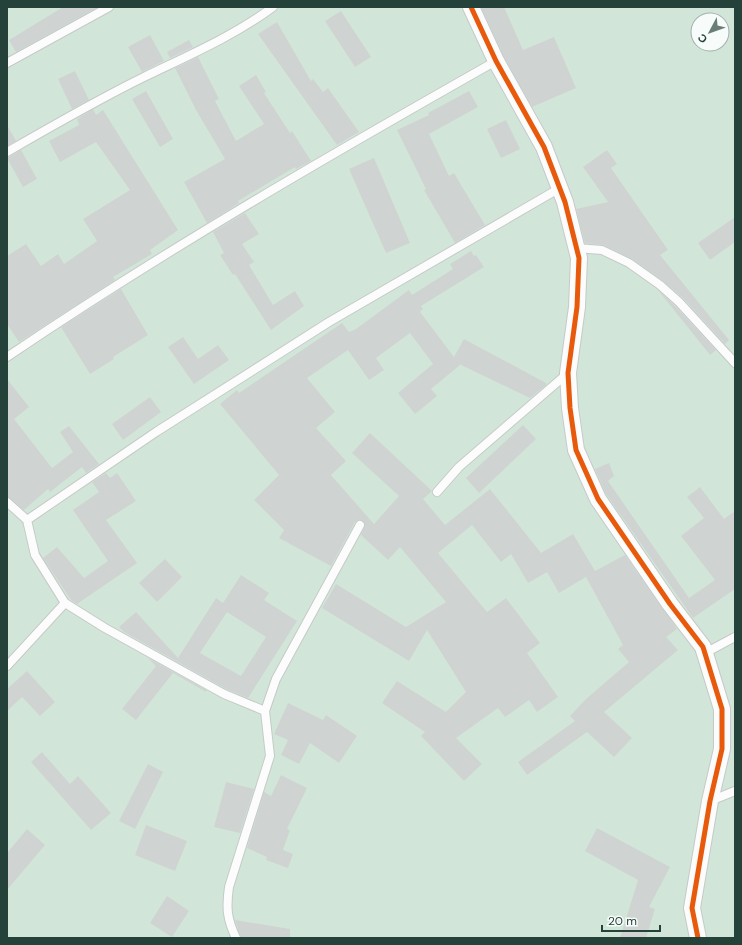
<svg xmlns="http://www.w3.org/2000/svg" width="742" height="945" font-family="'DM Sans',sans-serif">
<rect width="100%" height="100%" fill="#e8edeb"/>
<path fill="#d1e6d8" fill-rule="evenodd" d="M7 7H735V938H7ZM698 20H722V44H698Z"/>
<path fill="#cfd4d2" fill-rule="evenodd" d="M63 7H98L16 52 9 40Z
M481 7H504L523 50 554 37 576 88 532 107 504 57Z
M341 11 371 57 355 67 325 21Z
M277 22 311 81 313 79 323 92 328 88 359 132 337 145 258 34Z
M150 35 164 61 142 72 128 47Z
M189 40 193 47 170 58 167 52Z
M198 57 219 99 215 101 236 141 264 124 239 86 256 75 266 92 264 93 290 133 292 131 311 161 296 169 295 167 238 201 239 203 207 223 184 182 225 159 196 110 175 68Z
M75 71 89 100 72 109 58 79Z
M146 91 173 139 160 147 132 99Z
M469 91 478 107 429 134 449 176 454 173 485 225 455 243 424 190 426 189 397 130 429 115 428 113Z
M93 109 96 115 103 110 178 230 150 250 152 254 113 277 115 280 19 342 7 324V256L26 244 41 266 58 254 64 264 97 241 83 219 130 190 96 142 60 162 49 141 79 125 77 119Z
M506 120 520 149 501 158 487 129Z
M7 125 16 141 7 146Z
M21 150 37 179 23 187 7 158Z
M607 150 617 164 611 168 668 250 660 255 729 340 725 344 683 298 663 281 632 259 604 245 585 243 576 209 608 202 583 167Z
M374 158 410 243 386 253 349 169Z
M245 213 259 234 242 244 254 262 249 265 273 305 295 291 304 306 271 330 235 274 233 275 220 255 224 253 213 232Z
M735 217V242L710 260 698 243Z
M471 251 474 256 476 255 484 267 421 306 423 309 420 312 454 357 464 339 546 383V385L530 398 459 364 460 365 431 389 437 396 415 414 398 393 433 364 410 333 376 358 384 370 369 380 348 350 307 378 335 412 316 428 346 461 331 475 374 524 399 496 352 453 370 433 432 491 423 499 445 525 490 489 541 553 573 534 595 571 625 555 677 629 666 637 678 650 604 712 632 738 614 757 587 732 527 775 518 762 575 721 570 716 586 699 629 662 618 649 623 645 586 577 559 593 547 572 528 583 511 554 501 562 472 525 438 553 487 612 506 598 540 643 527 653 558 697 537 712 529 700 505 717 498 708 456 738 482 764 464 781 421 736 425 732 382 703 397 681 446 712 466 692 427 630 409 661 322 608 336 584 406 627 446 602 400 547 388 560 361 535 365 525 362 520 355 522 331 566 279 538 284 530 254 500 279 475 220 404 237 390 239 393 342 323 349 332 356 329 409 290 412 295 453 269 450 264Z
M121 289 148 335 113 357 114 359 90 374 61 327Z
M658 290 675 306 716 350 710 355Z
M183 337 198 359 218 345 229 360 194 384 168 347Z
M7 379 29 407 14 419 52 468 73 452 60 432 69 426 99 464 86 473 82 467 50 492 48 489 24 510 7 497Z
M150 397 161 412 123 440 112 424Z
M523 425 536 439 479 493 466 478Z
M609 463 614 476 608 481 689 598 715 580 681 536 704 518 687 497 700 487 724 519 735 511V589L693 618 606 494 595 469Z
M106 473 110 478 117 473 136 501 106 520 137 563 77 604 71 600 43 558 57 547 84 578 108 561 73 510 99 492 92 482Z
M165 559 182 577 157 602 139 583Z
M241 575 269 593 264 600 297 621 248 698 226 689 124 632 119 627 136 612 178 658 216 598 223 603ZM227 612 266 637 241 676 200 653Z
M148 658 206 690V692L173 673 136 720 122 709 156 666Z
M27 671 55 702 40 716 22 697 7 711V689Z
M288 703 323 720 326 715 357 736 339 763 310 743 299 764 281 755 288 740 274 734Z
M42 752 70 784 78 776 111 813 91 830 31 762Z
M148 764 163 772 135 829 119 821Z
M281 775 307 788 287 829 290 830 283 850 293 854 288 868 266 860 267 857 247 848 264 792 271 796Z
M226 782 254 789 240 833 214 827Z
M146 825 187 841 175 871 135 855Z
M597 828 670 867 649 907 655 909 646 938H620L638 880 585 851Z
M27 829 45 845 7 890V853Z
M167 896 189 911 172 937 150 923Z
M235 920 290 929V938H241Z"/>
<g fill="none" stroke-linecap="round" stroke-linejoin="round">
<defs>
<path id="service" d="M7 63 109 7
M7 152C52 126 97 100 144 77 187 56 234 36 273 7
M576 248 602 250 629 263 660 285 679 302 735 363
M7 357C165 250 330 155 496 61
M437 492 459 467 568 373
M7 502 27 520 35 555 65 603 105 628 224 694 265 711
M27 520 156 432 329 322 560 188
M705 653 735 637
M7 666 65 603
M710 801 735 791
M236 938C227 919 226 908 229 887L270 756 265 711 276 679 360 525"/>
<path id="minor" d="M471 7 496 61 544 147 565 202 579 258 577 307 568 373 570 408 576 450 598 499 670 604 703 647 722 709V749L710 801 692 908 698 938"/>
</defs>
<use href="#service" stroke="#c5cac8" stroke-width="10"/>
<use href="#minor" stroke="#c5cac8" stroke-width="18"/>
<use href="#service" stroke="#fcfcfc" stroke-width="8"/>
<use href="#minor" stroke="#fcfcfc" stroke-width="16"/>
<defs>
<path id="cycleway" d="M471 7 496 61 544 147 565 202 579 258 577 307 568 373 570 408 576 450 598 499 670 604 703 647 722 709V749L710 801 692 908 698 938"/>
</defs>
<use href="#cycleway" stroke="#f7fbf9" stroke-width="8"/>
<use href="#cycleway" stroke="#e8590c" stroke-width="5"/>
</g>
<rect width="742" height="945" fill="none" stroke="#24423a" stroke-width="16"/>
<g transform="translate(710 32) rotate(229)"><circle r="19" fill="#f7fbf9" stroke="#a3b1ad"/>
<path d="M0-3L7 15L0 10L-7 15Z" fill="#697e78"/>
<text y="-6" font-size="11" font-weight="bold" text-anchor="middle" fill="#24423a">С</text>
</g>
<path d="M602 925v6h58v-6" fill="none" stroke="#24423a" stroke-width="2"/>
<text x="608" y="925" font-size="12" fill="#24423a" stroke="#f7fbf9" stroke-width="3" paint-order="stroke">20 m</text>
</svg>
